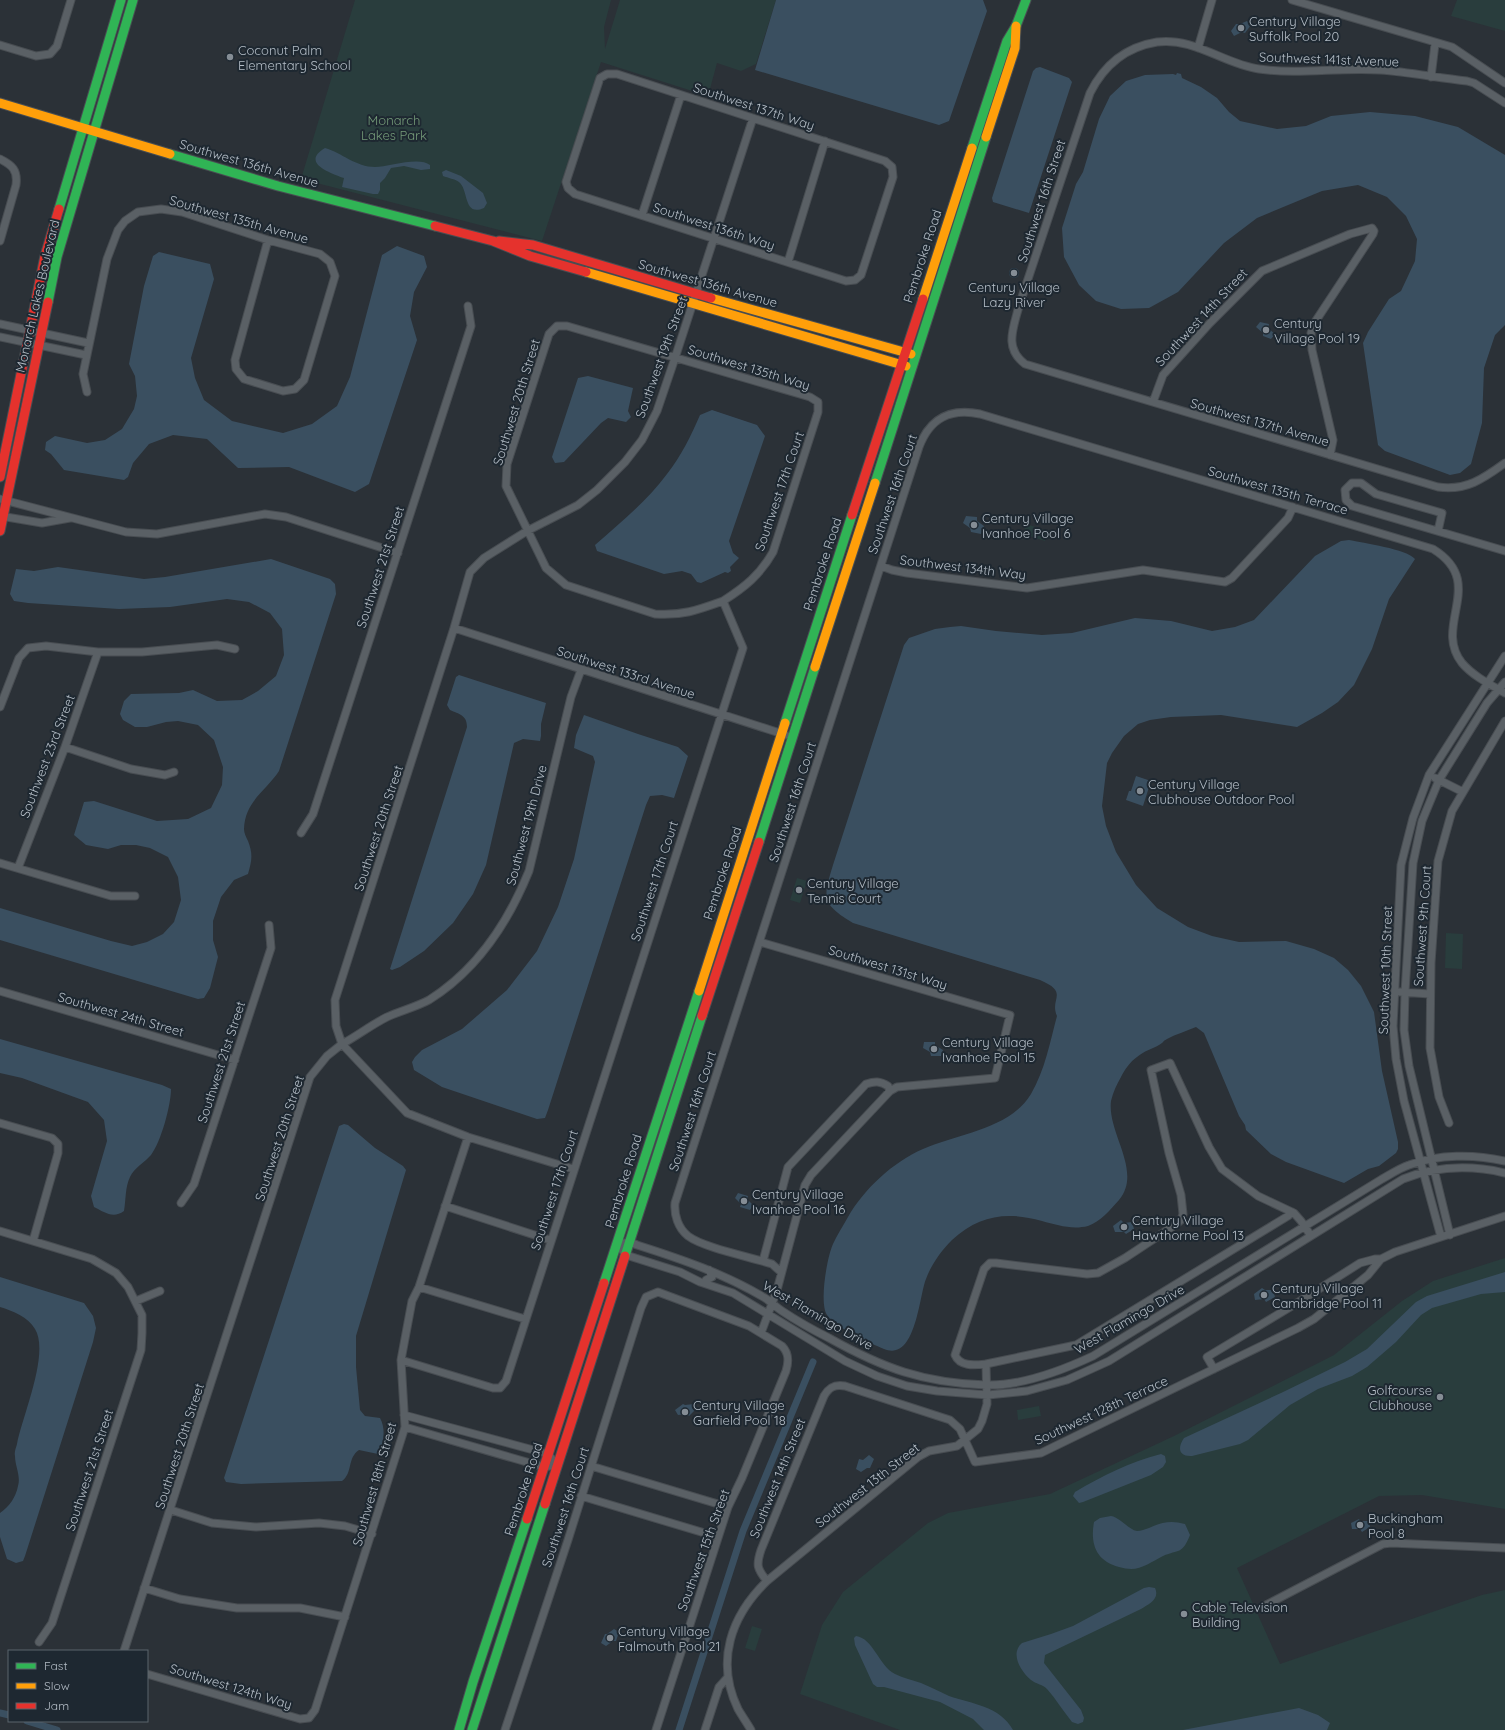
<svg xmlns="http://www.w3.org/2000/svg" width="1505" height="1730" font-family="Quicksand,sans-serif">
<rect width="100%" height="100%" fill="#2b3137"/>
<path fill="#293d3d" d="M355 0H611L604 27 605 49 620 0H776L756 64 741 71 717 63 708 96 601 62 542 241 301 179Z
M1457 0H1505V31L1451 16Z
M1026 524 1048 531 1045 541 1023 534Z
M797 878 807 881 800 903 790 900Z
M1446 933 1463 934 1462 969 1445 968Z
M1505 1258V1509L1422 1495 1379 1496 1237 1568 1280 1664 1482 1595 1505 1590V1730H900L800 1694 822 1625 843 1592 928 1523 948 1513 1050 1494 1174 1436 1334 1355 1402 1301 1433 1281Z
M1039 1406 1041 1416 1018 1420 1017 1410Z
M752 1626 762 1629 755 1651 745 1648Z"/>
<path fill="#3a4f60" d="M776 0H983L987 11 949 121 939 125 755 70Z
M1247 21 1251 25 1245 33 1242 32 1234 36 1231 31 1236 24H1240Z
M1040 67 1069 78 1072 82 1029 213 993 202 992 198 1033 71 1036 68Z
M1177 73 1181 74 1182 78 1201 87 1217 98 1229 112 1240 121 1277 129 1306 126 1331 116 1370 112 1415 116 1458 127 1505 155V325L1495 335 1484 368 1482 423 1471 464 1460 473 1450 475 1385 451 1378 445 1363 343 1368 332 1389 299 1401 291 1415 261 1417 239 1406 216 1387 197 1358 185 1322 191 1257 218 1224 243 1178 292 1149 308 1121 309 1096 301 1079 285 1064 257 1062 228 1076 184 1083 172 1099 119 1110 96 1126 81 1145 75 1173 74 1176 75Z
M325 148C342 153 356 167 375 167 388 167 419 156 430 165V169L421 170 404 166 391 168 385 178 380 183V190L378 194H373L342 187 344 178C331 173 300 163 325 148Z
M446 170 461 176 483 193 487 203 484 208C463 217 469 190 459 182 455 179 448 178 443 176L442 172Z
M397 246 424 256 427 267 414 292 410 316 417 340 369 484 355 492 289 467 238 468 207 439 173 435 149 444 133 463 128 477 124 480 64 470 51 454 45 450 46 442 55 436 87 443 105 440 122 429 134 409 137 396 135 376 129 364 144 286 153 256 159 252 210 264 214 279 191 358 195 378 204 400 232 421 283 433 312 424 337 406 350 377 382 255Z
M1009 273a5 5 0 1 1 10 0a5 5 0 1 1-10 0Z
M1260 322 1269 324 1268 328 1275 334 1271 339 1263 336V333L1256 327Z
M588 376 633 388 628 411 631 417 626 422 608 418 601 423 564 462 555 463 552 457 578 378Z
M712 410 757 425 765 436 729 541 733 553 739 558 730 567 731 571 728 573 725 572 701 583 697 582 691 574 682 571 664 574 597 551 595 545C620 523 647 501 667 474 681 456 691 436 700 415Z
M966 516 977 517V521L984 526 981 534 971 532 970 528 963 523Z
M1349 540C1363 543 1407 549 1415 559L1389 599 1372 649 1354 685 1338 702 1322 713 1297 727 1221 715 1171 717 1150 720 1138 724 1124 736 1112 753 1107 763 1102 806 1106 826 1116 852 1136 885 1157 908 1188 927 1212 936 1239 942 1286 941 1314 949 1334 958 1348 970 1361 986 1374 1012 1382 1071 1398 1142V1149L1396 1153 1379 1166 1368 1169 1344 1183 1286 1162 1271 1154 1246 1130 1245 1125 1239 1116 1204 1033 1196 1027C1187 1031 1176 1034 1167 1039 1160 1043 1167 1040 1159 1045 1152 1049 1144 1051 1137 1057 1130 1062 1125 1069 1121 1077 1117 1084 1113 1092 1111 1101 1107 1133 1143 1171 1119 1200 1111 1209 1100 1222 1088 1226 1072 1230 1057 1225 1042 1221 1007 1211 979 1215 952 1240 941 1251 931 1265 926 1279 919 1296 916 1362 884 1349 870 1343 834 1327 827 1315 819 1303 827 1257 833 1244 837 1235 843 1226 848 1217 864 1189 893 1162 923 1149 958 1134 1010 1129 1031 1094 1045 1070 1050 1042 1057 1016 1049 998 1070 993 1040 980L853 923C821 904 823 898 833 865L904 645 909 638 935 629 950 627 961 626 996 631 1042 635 1072 633 1135 618 1171 621 1212 631 1235 627 1254 620 1315 556 1341 541Z
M271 559 330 579 335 584 336 594 279 771C266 791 245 801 244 829 244 833 246 837 248 841 253 854 252 860 248 874L234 880 221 897 213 921V940L218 957 210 988 204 998 198 999 0 940V908L111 941 132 946 147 942 163 934 174 922 181 900 178 877 168 857 150 848 136 845H121L108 849 86 845 74 835 84 802 94 801 157 821 188 819 211 808 222 785 223 767 214 740 198 725 178 721 166 722 147 727H135L123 720 120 714 124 701 131 694 179 693 193 690 217 701 242 700 258 691 276 676 284 655 282 629 270 613 249 602 227 599 170 607 119 609 28 603 14 601 10 594 16 569 34 571 58 567 144 579 165 577Z
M459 675 546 703 541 724V736L540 741 523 739 514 743 486 865 473 894 453 923 424 951 400 967 392 970 390 969 467 727C467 715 459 714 450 710L447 705 456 677Z
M584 715 638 734 678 747 688 756 674 798 662 795 650 796 646 805 548 1110 545 1118 537 1119 442 1087 414 1070 412 1062 415 1057 422 1050 462 1029 507 990 537 951 558 907 574 859 595 762 593 756 574 748 576 735Z
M1136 776 1151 781 1143 806 1126 800 1129 791H1131Z
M0 1039 162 1085 171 1089C171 1105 161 1142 151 1155 145 1162 134 1168 130 1177 125 1187 126 1200 124 1211 113 1219 104 1212 94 1207L91 1196 107 1141 104 1120 88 1102 22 1078 0 1073Z
M924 1042H935V1045L943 1050 941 1056H931L930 1052 923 1048Z
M344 1124 348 1125 375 1148 403 1166 406 1170 356 1336V1367L360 1410 365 1416 380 1418C386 1429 384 1443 378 1454L359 1450C347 1458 353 1473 342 1481L241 1484 226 1482 224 1478 339 1126Z
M738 1193 748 1196 747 1199 753 1205 750 1210 740 1207 741 1204 735 1198Z
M1121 1220 1124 1223 1132 1222 1134 1229 1126 1234 1124 1232H1115L1113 1226Z
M1505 1272V1292L1481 1294 1432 1308 1421 1315 1396 1342 1367 1367 1352 1376 1318 1389 1290 1405 1248 1440 1240 1444 1192 1456C1179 1457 1177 1448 1184 1438L1281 1393 1345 1362 1367 1349 1416 1302 1427 1296Z
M0 1277 84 1303 93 1316 96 1328 93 1342 25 1556 23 1561 16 1563 7 1559 0 1537V1513C9 1507 16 1497 18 1486 21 1476 15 1466 15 1456 14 1452 16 1448 17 1444 22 1417 50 1353 35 1329 28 1317 13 1311 0 1307Z
M1262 1288 1265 1290H1273L1275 1297 1266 1302 1264 1299 1255 1300 1254 1294Z
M683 1404 685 1405 694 1404 696 1409 689 1416 687 1414 678 1415 675 1410Z
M1161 1454 1165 1456 1166 1462 1163 1467 1151 1475 1083 1502 1079 1503 1073 1496 1075 1492C1102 1476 1130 1462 1161 1454Z
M869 1455 874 1459 870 1468H867L861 1472 856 1469 859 1459 863 1460Z
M1111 1516C1121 1518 1129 1530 1137 1531 1141 1531 1145 1529 1149 1528 1162 1522 1171 1520 1185 1524L1190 1535C1182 1555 1179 1549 1163 1556 1153 1561 1142 1569 1131 1569 1128 1569 1123 1568 1119 1567 1096 1561 1090 1544 1094 1522L1100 1518Z
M1359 1519 1360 1521H1369L1370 1527 1362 1532 1360 1529H1352L1351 1523Z
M1149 1587 1155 1588C1160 1599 1149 1604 1141 1609L1045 1655 1044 1663 1081 1710 1084 1718 1083 1722 1078 1724 1072 1722C1063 1711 1056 1699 1047 1689 1042 1684 1036 1684 1031 1680 1020 1671 1010 1653 1022 1643L1051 1634 1073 1626 1144 1588Z
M614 1629 619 1632 616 1641H613L606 1646 601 1643 605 1634H607Z
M856 1636C873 1638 879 1666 895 1674 903 1678 913 1680 921 1683 931 1687 940 1692 949 1696 972 1704 1000 1706 1013 1730H984L973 1719 940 1702 884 1687H877L873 1684 855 1645 854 1638Z
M1299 1708 1318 1715 1330 1723 1327 1730H1183Z"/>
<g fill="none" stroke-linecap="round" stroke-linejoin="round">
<path stroke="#3a4f60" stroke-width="7" d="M0 1713 9 1715
M27 1721 57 1730
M679 1730 743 1531 813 1362"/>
<defs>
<path id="street" d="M1292 0 1452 47 1505 83
M0 45 36 56 50 54 57 46 71 0
M1198 48 1212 0
M607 74H617L885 161 892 167 893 177 861 275 855 280 846 281 575 194 568 188 566 182 600 78Z
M1431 77 1435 44
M1505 103 1474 83 1467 81C1438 78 1409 72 1380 70 1340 67 1299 75 1259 69 1224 64 1194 37 1157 42 1126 47 1104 65 1090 93L1019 306C1013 329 1004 348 1025 364L1438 487C1466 491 1483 479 1505 463
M0 159C12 165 18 170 16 185L0 241
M642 215 681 95
M788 262 825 141
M0 324 88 343
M0 337 86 355
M87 392 83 374 107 259 118 230 125 221 138 212 161 209 182 212 268 240 320 254 330 262 335 276 304 380 295 389 283 391 244 379 236 369 235 360 268 240
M1153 402 1163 375 1210 323 1262 271 1350 234 1372 228 1374 231 1373 234 1315 322 1311 333 1312 350 1333 440 1330 455
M0 499 126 532 157 534 265 514 286 517 398 553
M0 516 42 523 70 518
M1438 531 1442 513 1376 494 1361 483H1352L1345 490 1346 500 1352 506 1505 551
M881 566 892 570 907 573 1027 588 1143 570 1225 582 1232 578 1288 518 1293 507
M454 628 786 735
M0 707 19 658 28 648 46 646 98 652H142L217 645 235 649
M65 747 131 769 165 775 174 772
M1435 778 1463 792
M301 833 313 814 471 326 468 306
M0 863 111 896H135
M18 868 65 747 98 652
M760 942 1010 1015 995 1078 897 1087 890 1091 811 1175 805 1185 777 1290 761 1333
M0 991 235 1060
M1400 992 1430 994
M0 1123 52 1138 58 1144V1153L33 1241
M1449 1123 1439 1097 1430 1048 1431 963 1438 861 1452 811 1505 721
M573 1169 468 1137 407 1113 342 1044C357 1036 371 1025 387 1017 400 1011 416 1007 429 1000 477 970 508 923 529 871L571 697 581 670
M181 1203 194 1184 271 948 269 925
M445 1206 550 1240
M0 1231 92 1259 116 1273 128 1287 142 1315V1333L141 1350 52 1623 39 1642
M1450 1235 1409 1066 1404 1030 1405 992 1413 863 1422 821 1439 780 1487 703 1505 682
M1441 1237 1404 1101 1396 1059 1393 1026 1401 865 1413 818 1429 775 1505 656
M617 1244 626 1255 680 1272 700 1282 733 1293 845 1361 877 1376 907 1386 937 1391 988 1395 1027 1391 1067 1380 1109 1361 1403 1179C1436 1166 1471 1165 1505 1173
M617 1244 630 1242 637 1245C681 1259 725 1274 765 1298 771 1302 776 1307 782 1311 797 1321 813 1330 829 1338 883 1368 923 1383 986 1385 1020 1386 1063 1370 1093 1356L1382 1179C1391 1174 1400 1168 1409 1165 1439 1154 1474 1154 1505 1161
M763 1261 788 1167 866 1084C875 1081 880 1081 888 1086L890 1091
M781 1272 772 1264C751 1257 704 1248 688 1236 678 1228 674 1215 675 1203L919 447C930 418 950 408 980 414L1433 549C1488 583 1432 625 1462 663 1473 676 1491 685 1505 693
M706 1280 712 1277 709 1270
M419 1287 525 1319
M136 1301 160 1291
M401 1360 493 1388H500L506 1381 743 648 723 601C745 587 760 575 773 552L818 412V402L810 397 567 326H557L549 334 507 464 506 486 546 568 566 585 655 614C682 616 698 610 723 601
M986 1364 1076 1345 1288 1216 1292 1212
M1214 1369 1207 1357 1297 1303 1360 1263 1375 1259H1381
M404 1415 548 1454 557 1465
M405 1427 544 1467 557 1465
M591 1466 728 1507
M581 1496 718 1537
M171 1510 212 1523 256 1527 319 1523 345 1526 372 1534
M767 1581C757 1569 756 1565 761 1550L824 1396C829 1387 835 1384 845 1386L950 1420 960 1429 975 1462 1041 1453 1298 1328 1314 1319 1368 1275 1381 1259 1395 1252 1505 1216
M144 1588 180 1599 237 1608H300L345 1617
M1266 1605 1383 1544 1391 1543 1505 1548
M124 1651 310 1077 327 1056 342 1044 336 1026 335 1000 454 628 470 572 484 558 527 531 578 505 597 490 625 462 642 440 657 411 675 358 753 118
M147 1674 300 1719 309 1718 315 1710 405 1427 401 1360 412 1301 419 1287 468 1137
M505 1730 568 1540 641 1308 646 1297 658 1292 749 1326 782 1346C789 1353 789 1361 786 1371L742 1478 728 1507 656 1730
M705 1730 719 1687 728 1677
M751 1730C747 1723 742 1716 738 1709 715 1661 731 1616 767 1581L918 1457 929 1451 957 1446 978 1429 982 1421 987 1404 986 1364C975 1365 960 1367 955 1355L984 1269 990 1263H996L1087 1274 1098 1273 1125 1258 1175 1225 1181 1220 1183 1214 1181 1195 1169 1153 1151 1070 1170 1063 1209 1147 1222 1169 1258 1196 1294 1213 1301 1221 1311 1236"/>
<path id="fast" d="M972 148 1007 41 1016 26 1026 0
M170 154 278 186 435 226
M59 209 121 0
M48 302 57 257 133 0
M875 483 986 137
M785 723 852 515
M759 842 815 667
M625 1256 702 1016
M604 1283 699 991
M459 1730 473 1682 527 1519
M472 1730 545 1504"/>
<path id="slow" d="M0 103 170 154
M986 137 1015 48 1016 26
M586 272 906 366
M711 298 911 354
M923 299 972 148
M815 667 875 483
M699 991 785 723"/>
<path id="jam" d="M435 226 493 241 530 256 586 272
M499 241 533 245 711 298
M0 477 45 256 59 209
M852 515 923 299
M0 531 48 302
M702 1016 759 842
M545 1504 625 1256
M527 1519 604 1283"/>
</defs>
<use href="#street" stroke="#484d52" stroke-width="9"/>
<use href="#fast" stroke="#484d52" stroke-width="11"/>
<use href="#slow" stroke="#484d52" stroke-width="11"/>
<use href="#jam" stroke="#484d52" stroke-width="11"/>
<use href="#street" stroke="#5a6065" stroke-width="7"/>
<use href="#fast" stroke="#30b455" stroke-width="9"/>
<use href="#slow" stroke="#ff9f0a" stroke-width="9"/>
<use href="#jam" stroke="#e5322d" stroke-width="9"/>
</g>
<g fill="#858d95" stroke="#1e2831" stroke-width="1.5">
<circle cx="1241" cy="28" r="4"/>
<circle cx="230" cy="57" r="4"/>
<circle cx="1014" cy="273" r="4"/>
<circle cx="1266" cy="330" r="4"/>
<circle cx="974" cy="525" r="4"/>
<circle cx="1140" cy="791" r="4"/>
<circle cx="799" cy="890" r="4"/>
<circle cx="934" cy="1049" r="4"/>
<circle cx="744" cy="1201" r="4"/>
<circle cx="1124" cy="1227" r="4"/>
<circle cx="1264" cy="1295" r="4"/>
<circle cx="1440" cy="1397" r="4"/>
<circle cx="685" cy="1412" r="4"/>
<circle cx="1360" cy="1525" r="4"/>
<circle cx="1184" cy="1614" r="4"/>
<circle cx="610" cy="1638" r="4"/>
</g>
<g text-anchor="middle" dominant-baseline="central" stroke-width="4" stroke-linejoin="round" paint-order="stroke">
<g font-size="13" fill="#b5bec7" stroke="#1e2831" text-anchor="start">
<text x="1249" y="21">Century Village<tspan x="1249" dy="15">Suffolk Pool 20</tspan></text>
<text x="238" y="50">Coconut Palm<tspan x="238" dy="15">Elementary School</tspan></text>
<text x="1014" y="287" text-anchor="middle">Century Village<tspan x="1014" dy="15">Lazy River</tspan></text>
<text x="1274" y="323">Century<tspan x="1274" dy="15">Village Pool 19</tspan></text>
<text x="982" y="518">Century Village<tspan x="982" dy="15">Ivanhoe Pool 6</tspan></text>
<text x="1148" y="784">Century Village<tspan x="1148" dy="15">Clubhouse Outdoor Pool</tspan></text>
<text x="807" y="883">Century Village<tspan x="807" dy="15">Tennis Court</tspan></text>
<text x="942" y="1042">Century Village<tspan x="942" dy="15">Ivanhoe Pool 15</tspan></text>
<text x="752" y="1194">Century Village<tspan x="752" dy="15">Ivanhoe Pool 16</tspan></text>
<text x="1132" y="1220">Century Village<tspan x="1132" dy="15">Hawthorne Pool 13</tspan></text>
<text x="1272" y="1288">Century Village<tspan x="1272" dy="15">Cambridge Pool 11</tspan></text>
<text x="1432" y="1390" text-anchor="end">Golfcourse<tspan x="1432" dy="15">Clubhouse</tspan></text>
<text x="693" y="1405">Century Village<tspan x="693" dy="15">Garfield Pool 18</tspan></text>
<text x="1368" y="1518">Buckingham<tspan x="1368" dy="15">Pool 8</tspan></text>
<text x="1192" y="1607">Cable Television<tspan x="1192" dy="15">Building</tspan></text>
<text x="618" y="1631">Century Village<tspan x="618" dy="15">Falmouth Pool 21</tspan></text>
</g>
<g font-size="13" fill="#b5bec7" stroke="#1e2831">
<text transform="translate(1329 59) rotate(2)">Southwest 141st Avenue</text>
<text transform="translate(754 106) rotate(18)">Southwest 137th Way</text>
<text transform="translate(249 163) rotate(16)">Southwest 136th Avenue</text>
<text transform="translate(1041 201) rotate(-72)">Southwest 16th Street</text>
<text transform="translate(239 219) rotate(16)">Southwest 135th Avenue</text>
<text transform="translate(714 226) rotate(18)">Southwest 136th Way</text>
<text transform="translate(922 256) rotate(-72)">Pembroke Road</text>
<text transform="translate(708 283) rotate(16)">Southwest 136th Avenue</text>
<text transform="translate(37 296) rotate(-77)">Monarch Lakes Boulevard</text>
<text transform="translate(1201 317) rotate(-47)">Southwest 14th Street</text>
<text transform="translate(661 357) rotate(-70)">Southwest 19th Street</text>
<text transform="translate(749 367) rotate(17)">Southwest 135th Way</text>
<text transform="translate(516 402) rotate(-73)">Southwest 20th Street</text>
<text transform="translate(1260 422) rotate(16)">Southwest 137th Avenue</text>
<text transform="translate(1278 490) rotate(16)">Southwest 135th Terrace</text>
<text transform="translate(779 491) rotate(-71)">Southwest 17th Court</text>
<text transform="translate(892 494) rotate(-71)">Southwest 16th Court</text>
<text transform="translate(822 564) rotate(-72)">Pembroke Road</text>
<text transform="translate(380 567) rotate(-72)">Southwest 21st Street</text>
<text transform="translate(963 567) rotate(7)">Southwest 134th Way</text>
<text transform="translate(626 672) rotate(18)">Southwest 133rd Avenue</text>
<text transform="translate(47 756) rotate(-69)">Southwest 23rd Street</text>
<text transform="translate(792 802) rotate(-72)">Southwest 16th Court</text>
<text transform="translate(526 825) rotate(-75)">Southwest 19th Drive</text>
<text transform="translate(378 828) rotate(-72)">Southwest 20th Street</text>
<text transform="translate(722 873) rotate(-72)">Pembroke Road</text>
<text transform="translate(654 881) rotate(-72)">Southwest 17th Court</text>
<text transform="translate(1422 926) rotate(-86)">Southwest 9th Court</text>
<text transform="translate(888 967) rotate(17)">Southwest 131st Way</text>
<text transform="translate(1385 970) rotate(-88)">Southwest 10th Street</text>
<text transform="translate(121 1014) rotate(16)">Southwest 24th Street</text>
<text transform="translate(221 1062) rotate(-72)">Southwest 21st Street</text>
<text transform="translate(692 1111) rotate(-72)">Southwest 16th Court</text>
<text transform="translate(279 1138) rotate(-72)">Southwest 20th Street</text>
<text transform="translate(623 1181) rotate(-73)">Pembroke Road</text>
<text transform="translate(554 1190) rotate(-72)">Southwest 17th Court</text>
<text transform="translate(818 1315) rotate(30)">West Flamingo Drive</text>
<text transform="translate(1129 1319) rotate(-30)">West Flamingo Drive</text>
<text transform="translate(1101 1410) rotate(-25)">Southwest 128th Terrace</text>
<text transform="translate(179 1446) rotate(-72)">Southwest 20th Street</text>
<text transform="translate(89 1470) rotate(-72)">Southwest 21st Street</text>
<text transform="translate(777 1478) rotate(-68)">Southwest 14th Street</text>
<text transform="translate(374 1484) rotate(-74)">Southwest 18th Street</text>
<text transform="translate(867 1485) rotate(-38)">Southwest 13th Street</text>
<text transform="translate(523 1489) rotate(-72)">Pembroke Road</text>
<text transform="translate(565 1507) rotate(-72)">Southwest 16th Court</text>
<text transform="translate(703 1550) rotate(-70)">Southwest 15th Street</text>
<text transform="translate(231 1686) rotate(17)">Southwest 124th Way</text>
</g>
<g font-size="13" fill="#759b79" stroke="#1e2831">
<text x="394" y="120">Monarch<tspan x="394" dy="15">Lakes Park</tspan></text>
</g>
</g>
<rect x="8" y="1650" width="140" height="72" fill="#1e2831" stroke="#5a646d"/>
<rect x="16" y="1663" width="20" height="6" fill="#30b455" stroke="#5a646d"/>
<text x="44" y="1670" font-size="12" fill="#b5bec7">Fast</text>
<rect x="16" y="1683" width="20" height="6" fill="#ff9f0a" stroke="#5a646d"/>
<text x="44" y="1690" font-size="12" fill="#b5bec7">Slow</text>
<rect x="16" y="1703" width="20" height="6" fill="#e5322d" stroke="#5a646d"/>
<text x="44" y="1710" font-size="12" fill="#b5bec7">Jam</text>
</svg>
